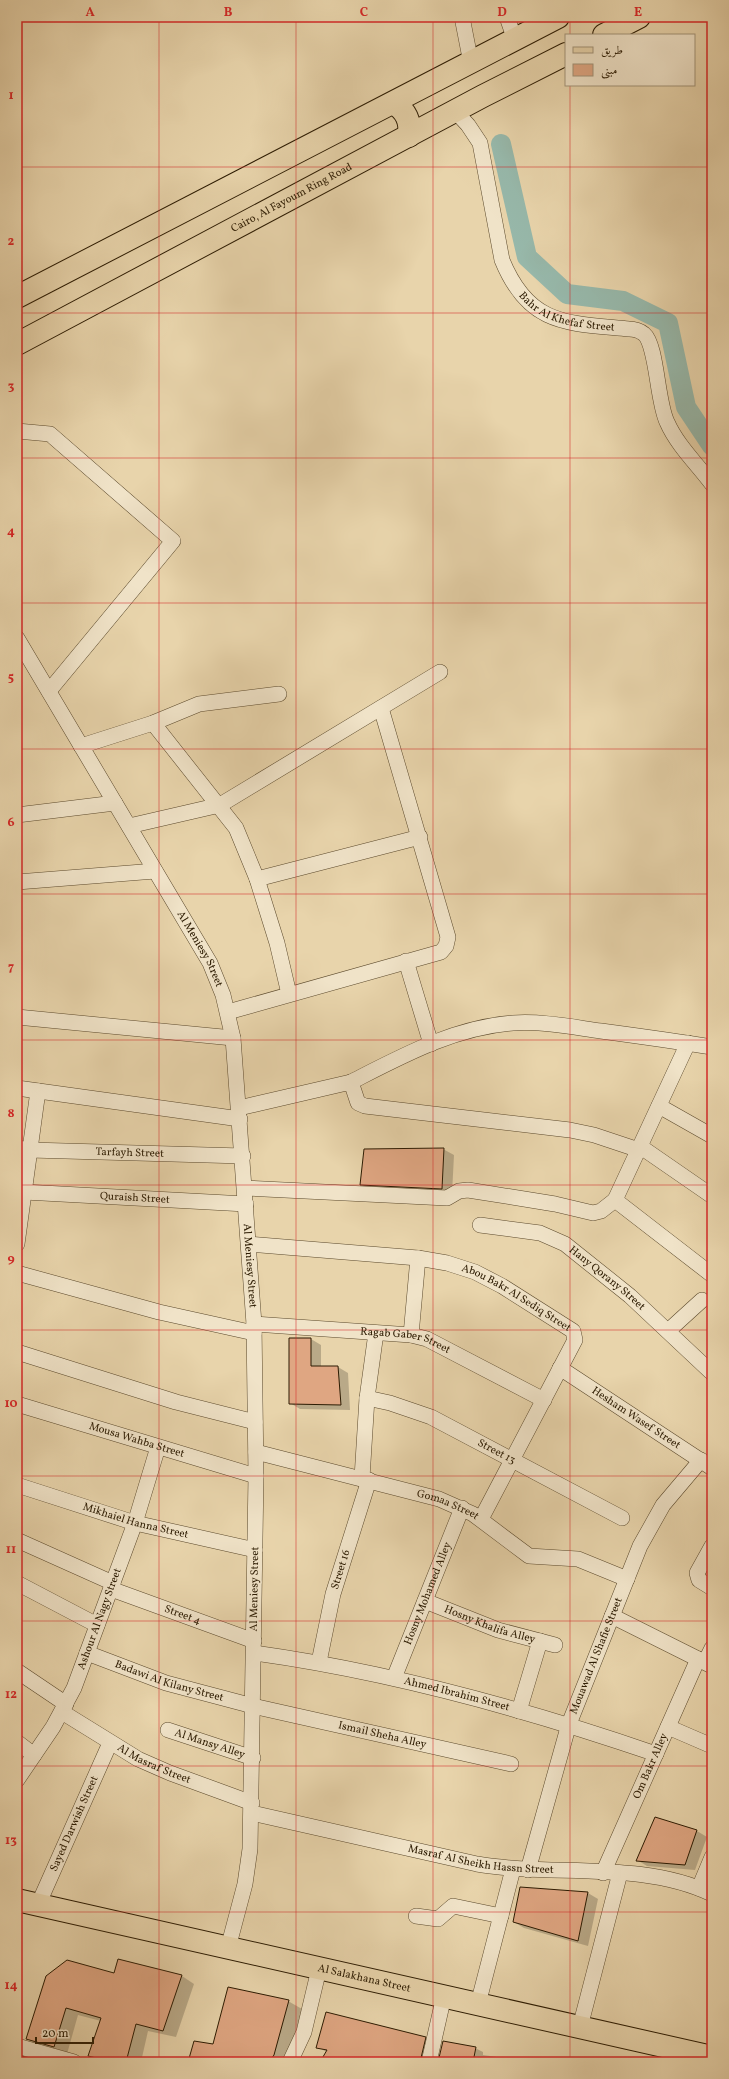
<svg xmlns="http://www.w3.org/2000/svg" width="729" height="2079" font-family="Vollkorn,Amiri,serif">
<rect width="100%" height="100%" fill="#e8d4ab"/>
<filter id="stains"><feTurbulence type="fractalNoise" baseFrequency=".005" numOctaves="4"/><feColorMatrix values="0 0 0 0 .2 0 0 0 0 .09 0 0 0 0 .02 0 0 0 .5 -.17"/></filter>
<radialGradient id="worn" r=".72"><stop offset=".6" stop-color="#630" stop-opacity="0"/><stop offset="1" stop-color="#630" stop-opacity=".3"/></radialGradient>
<path fill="#0003" d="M443 1149 454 1155 452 1194 371 1190 361 1184Z
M311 1339 321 1345V1367H338L348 1373 350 1410 300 1409 290 1403Z
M655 1818 697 1831 707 1837 695 1870 647 1866 637 1860Z
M588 1893 598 1899 588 1946 524 1928 514 1922Z
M119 1961 182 1976 194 1984 176 2037 148 2031 141 2062H88L101 2021 78 2015 67 2054 40 2046 27 2039 47 1976 115 1974Z
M288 2001 302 2009 288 2062H189Z
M425 2038 433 2042 429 2062H321L327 2052 317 2047Z
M475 2048 483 2052V2055L504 2058 511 2062H438Z"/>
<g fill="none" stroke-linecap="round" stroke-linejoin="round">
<path stroke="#97b8aa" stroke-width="20" d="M501 144 527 257 567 294 623 301 668 323 686 407 712 446"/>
</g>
<path fill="#dfa682" stroke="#2c1b02" d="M444 1148 442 1189 360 1185 364 1149Z
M289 1338H311V1366H338L341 1405 289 1404Z
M655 1817 697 1830 685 1865 636 1861Z
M520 1887 588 1892 578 1941 513 1922Z
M118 1959 182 1975 163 2031 136 2024 126 2062H113L88 2056 101 2018 66 2008 54 2047 26 2039 46 1976 67 1960 114 1973Z
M228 1987 289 2000 274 2055 269 2062H188L194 2041 213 2044Z
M326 2012 426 2037 420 2062H320L327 2050 316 2048Z
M443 2041 476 2047 473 2062H438Z
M21 2056 41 2062H19Z"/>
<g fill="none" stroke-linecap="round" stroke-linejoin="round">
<defs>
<g id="street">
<path d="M462 17 471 63"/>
<path d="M507 17 515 40"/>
<path id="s1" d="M455 111 468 125 480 143 502 260C529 326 567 323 629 329 635 329 639 330 644 334 657 345 657 402 667 422 677 445 697 464 712 484"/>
<path d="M17 431 50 434 173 541 49 691"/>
<path id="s2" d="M17 638 210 963 223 995 233 1038 254 1324 256 1476 250 1849 245 1884 228 1948"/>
<path d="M153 723 236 828 257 879 277 943 289 994"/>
<path d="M81 746 153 723 199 704 279 694"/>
<path d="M17 815 115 803"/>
<path d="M129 826 220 805 440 672"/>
<path d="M257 879 420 837"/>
<path d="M17 882 155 871"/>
<path d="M406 961 431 1044"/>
<path d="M228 1012 441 952 446 946 448 937 381 708"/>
<path d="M17 1017 233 1038"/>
<path d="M351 1082C402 1056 455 1027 513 1023 542 1021 572 1027 601 1031 638 1036 675 1041 712 1047"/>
<path d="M17 1088 240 1119"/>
<path d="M659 1106 712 1136"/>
<path d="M239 1108 351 1082 358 1103 365 1106 570 1130 594 1135 639 1150"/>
<path d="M641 1147 712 1196"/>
<path id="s3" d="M17 1148 30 1150 243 1156"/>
<path d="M245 1188 447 1198 459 1191 468 1190 555 1204 593 1213 601 1211 615 1200 712 1275"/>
<path id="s4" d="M24 1192 246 1204"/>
<path d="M615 1200 688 1043"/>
<path id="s5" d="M480 1225 540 1233 565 1244 630 1296 712 1373"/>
<path d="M17 1244 38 1091"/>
<path id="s6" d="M249 1244 418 1258 447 1263 475 1272 502 1286 573 1331 575 1340 481 1519"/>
<path d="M17 1273 159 1312 254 1333"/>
<path id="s7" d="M254 1324 411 1335 427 1339 544 1400"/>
<path d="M668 1331 702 1300"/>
<path d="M411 1335 418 1258"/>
<path d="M17 1352 176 1402 255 1422"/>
<path id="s8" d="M560 1368 712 1468"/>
<path id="s9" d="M367 1398 390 1403 431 1417 622 1518"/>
<path id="s10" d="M17 1404 256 1476"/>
<path id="s11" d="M256 1452 439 1499 473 1514 529 1556 578 1559 627 1579"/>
<path d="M362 1478 367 1398 376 1333"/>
<path id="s12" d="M17 1485 135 1523 255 1550"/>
<path d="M17 1540 113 1583"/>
<path d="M712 1546 697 1573 699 1580 712 1588"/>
<path d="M17 1583 97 1625"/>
<path id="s13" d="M111 1589 254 1641"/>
<path id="s14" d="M425 1601 498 1630 555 1645"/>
<path d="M612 1616 712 1666"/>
<path id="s15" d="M87 1653 166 1683 253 1706 511 1764"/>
<path id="s16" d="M254 1653C391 1672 525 1709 656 1754"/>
<path id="s17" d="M319 1662 333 1594 369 1480"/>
<path d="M705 1662 712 1648"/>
<path d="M17 1671 66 1704"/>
<path id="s18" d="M394 1678 462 1508"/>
<path d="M519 1711 540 1641"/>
<path id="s19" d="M62 1712 138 1759 170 1773 252 1803"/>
<path d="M668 1727 712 1746"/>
<path id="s20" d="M168 1730 253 1758"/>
<path d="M17 1742 34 1755"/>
<path id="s21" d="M17 1780 53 1727 74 1688 135 1523 158 1447"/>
<path id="s22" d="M252 1813 477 1864C553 1877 641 1860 712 1894"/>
<path id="s23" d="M528 1870 569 1724 640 1546 663 1505 701 1460"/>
<path id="s24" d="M603 1873 698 1659"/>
<path d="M699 1888 712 1857"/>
<path id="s25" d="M38 1905 110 1743"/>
<path d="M416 1916 438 1919 453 1906 501 1916"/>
<path d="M478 2004 513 1869"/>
<path d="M580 2027 620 1873"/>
<path d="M17 2046 74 2062"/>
<path d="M290 2062 304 2032 319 1969"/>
<path d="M429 2062 444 1996"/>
</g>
<g id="primary">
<path id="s26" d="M17 1900 712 2057"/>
</g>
<g id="highway">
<path d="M604 35 639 17"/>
<path d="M394 103C406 111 411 121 409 136"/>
<path d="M17 297 558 17"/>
<path id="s27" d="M17 344 483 96 566 54"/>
</g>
</defs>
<use href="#street" stroke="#5b492c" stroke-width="16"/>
<use href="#primary" stroke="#2c1b02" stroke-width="24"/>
<use href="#highway" stroke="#2c1b02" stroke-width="24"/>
<use href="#street" stroke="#f0e3c8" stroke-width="15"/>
<use href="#primary" stroke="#e8d4ab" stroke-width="22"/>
<use href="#highway" stroke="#e8d4ab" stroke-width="22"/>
</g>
<path fill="none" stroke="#d62828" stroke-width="1" stroke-opacity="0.55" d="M159 17V2062M296 17V2062M433 17V2062M570 17V35M570 85V2062M17 167H712M17 313H712M17 458H712M17 603H712M17 749H712M17 894H712M17 1040H712M17 1185H712M17 1330H712M17 1476H712M17 1621H712M17 1766H712M17 1912H712"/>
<g text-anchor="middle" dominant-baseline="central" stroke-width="3" stroke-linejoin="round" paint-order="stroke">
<g font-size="11" fill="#2c1b02" stroke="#f0e3c8">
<text stroke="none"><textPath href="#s27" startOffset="311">Cairo, Al Fayoum Ring Road</textPath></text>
<text stroke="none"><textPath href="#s1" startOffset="250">Bahr Al Khefaf Street</textPath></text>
<text stroke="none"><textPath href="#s2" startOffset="361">Al Meniesy Street</textPath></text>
<text stroke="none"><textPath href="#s3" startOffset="113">Tarfayh Street</textPath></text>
<text stroke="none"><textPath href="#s4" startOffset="111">Quraish Street</textPath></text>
<text stroke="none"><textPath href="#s2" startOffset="685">Al Meniesy Street</textPath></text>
<text stroke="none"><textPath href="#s5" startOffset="142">Hany Qorany Street</textPath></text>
<text stroke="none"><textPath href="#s6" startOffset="277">Abou Bakr Al Sediq Street</textPath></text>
<text stroke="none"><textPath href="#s7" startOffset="153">Ragab Gaber Street</textPath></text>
<text stroke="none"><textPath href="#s8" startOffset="91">Hesham Wasef Street</textPath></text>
<text stroke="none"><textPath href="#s10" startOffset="125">Mousa Wahba Street</textPath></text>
<text stroke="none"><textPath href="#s9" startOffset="141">Street 13</textPath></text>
<text stroke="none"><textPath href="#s11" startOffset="199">Gomaa Street</textPath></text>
<text stroke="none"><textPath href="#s12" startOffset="124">Mikhaiel Hanna Street</textPath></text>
<text stroke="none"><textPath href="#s17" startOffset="95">Street 16</textPath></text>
<text transform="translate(255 1589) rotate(-89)">Al Meniesy Street</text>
<text stroke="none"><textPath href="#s18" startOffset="91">Hosny Mohamed Alley</textPath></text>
<text stroke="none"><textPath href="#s13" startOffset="76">Street 4</textPath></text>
<text stroke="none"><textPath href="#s21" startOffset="182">Ashour Al Nagy Street</textPath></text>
<text stroke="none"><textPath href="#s14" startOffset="69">Hosny Khalifa Alley</textPath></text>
<text stroke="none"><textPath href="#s23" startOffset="225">Mouawad Al Shafie Street</textPath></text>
<text stroke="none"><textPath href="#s15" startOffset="87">Badawi Al Kilany Street</textPath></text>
<text stroke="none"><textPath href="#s16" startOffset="207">Ahmed Ibrahim Street</textPath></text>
<text stroke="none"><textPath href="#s15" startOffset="307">Ismail Sheha Alley</textPath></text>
<text stroke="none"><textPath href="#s20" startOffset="44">Al Mansy Alley</textPath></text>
<text stroke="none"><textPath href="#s19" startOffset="106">Al Masraf Street</textPath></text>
<text stroke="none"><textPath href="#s24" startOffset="117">Om Bakr Alley</textPath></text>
<text stroke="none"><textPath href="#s25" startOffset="89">Sayed Darwish Street</textPath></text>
<text stroke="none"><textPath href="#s22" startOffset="234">Masraf Al Sheikh Hassn Street</textPath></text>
<text stroke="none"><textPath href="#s26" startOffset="356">Al Salakhana Street</textPath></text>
</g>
</g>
<rect width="729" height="2079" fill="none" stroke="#e8d4ab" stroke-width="44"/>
<rect x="565" y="34" width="130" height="52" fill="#f0e3c8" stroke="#a29379"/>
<rect x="573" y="47" width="20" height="6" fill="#e8d4ab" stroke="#a29379"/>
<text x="601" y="54" font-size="12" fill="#2c1b02">طريق</text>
<rect x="573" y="64" width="20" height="12" fill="#dfa682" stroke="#a29379"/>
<text x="601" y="74" font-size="12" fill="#2c1b02">مبنى</text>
<path d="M36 2037v6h57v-6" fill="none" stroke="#2c1b02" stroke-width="2"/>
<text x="42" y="2037" font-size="12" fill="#2c1b02" stroke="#f0e3c8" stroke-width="3" paint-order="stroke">20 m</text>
<rect x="22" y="22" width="685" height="2035" fill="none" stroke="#d62828" stroke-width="1.5"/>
<g font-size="13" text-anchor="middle" font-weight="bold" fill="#d62828">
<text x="90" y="16">A</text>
<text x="228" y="16">B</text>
<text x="364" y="16">C</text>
<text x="502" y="16">D</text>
<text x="638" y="16">E</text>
<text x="11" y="99">1</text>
<text x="11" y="245">2</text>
<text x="11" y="390">3</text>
<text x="11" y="535">4</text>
<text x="11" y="681">5</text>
<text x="11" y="826">6</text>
<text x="11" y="971">7</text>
<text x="11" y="1117">8</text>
<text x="11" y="1262">9</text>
<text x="11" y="1407">10</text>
<text x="11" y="1553">11</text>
<text x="11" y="1698">12</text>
<text x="11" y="1844">13</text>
<text x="11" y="1989">14</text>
</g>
<rect width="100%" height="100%" filter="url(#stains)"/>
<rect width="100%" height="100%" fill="url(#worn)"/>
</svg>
